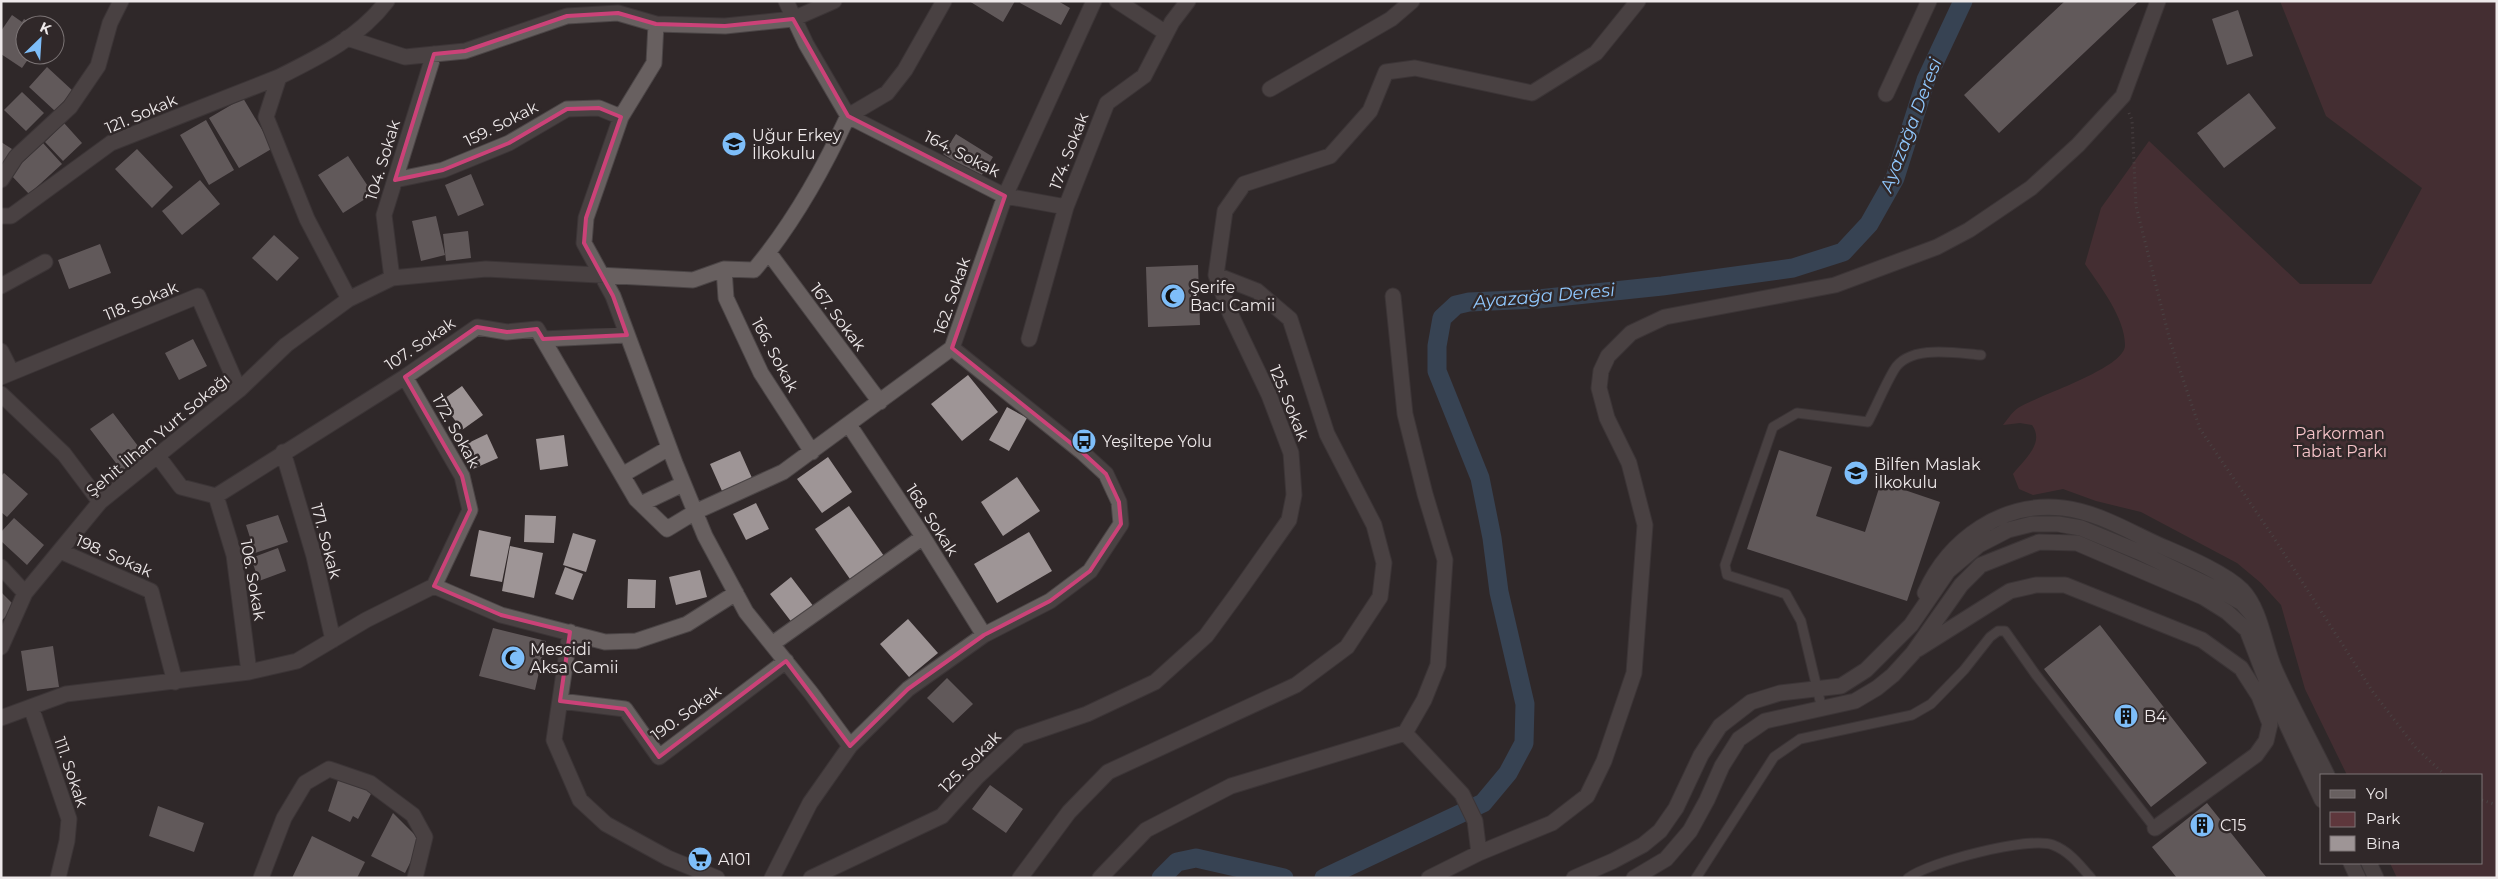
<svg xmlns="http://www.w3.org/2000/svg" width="2498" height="879" font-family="Montserrat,sans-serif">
<rect width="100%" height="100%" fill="#302829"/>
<path fill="#5e373c" d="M2280 1H2497V878H2397L2390 863H2482V775H2347L2305 689 2281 605 2261 583 2237 563 2141 512 2096 501 2063 489 2033 495 2019 489 2013 474C2025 459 2045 443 2032 425L2020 423 2003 425C2007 420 2012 412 2018 408 2039 395 2123 369 2125 346 2126 319 2100 286 2085 264L2101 208 2149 141 2300 284H2371L2422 188 2326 116Z"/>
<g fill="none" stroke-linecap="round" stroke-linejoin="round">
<path stroke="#416485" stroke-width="19" d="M1161 878 1177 862 1196 858 1284 878
M1324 878 1483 803 1508 773 1524 743 1525 704 1499 592 1492 538 1480 478 1437 371V346L1442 318 1456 305 1469 302 1538 299 1662 286 1793 268 1843 252 1869 224 1895 178 1926 80 1963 1"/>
</g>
<path fill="#9e9596" d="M969 1H1015L1003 22Z
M1021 1H1058L1070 8 1061 25 1020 3Z
M2065 1H2139L1999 133 1964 95Z
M2238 10 2253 56 2227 65 2212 19Z
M12 15 22 22 24 19 34 25H25V55H31L22 68 1 54V31Z
M47 67 73 91 55 111 29 87Z
M22 92 44 113 26 131 4 110Z
M2249 93 2276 128 2224 168 2197 133Z
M243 98 273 148 239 168 209 118Z
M206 120 234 170 209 185 180 135Z
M64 123 82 143 63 161 45 142Z
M956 134 993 157 980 178 943 154Z
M1 142 12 149 1 167Z
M43 143 62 164 29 194 10 174Z
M137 149 173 187 152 208 115 169Z
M348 156 373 194 343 213 318 175Z
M471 174 484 205 458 216 445 185Z
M200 180 220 204 182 235 162 211Z
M436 216 445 255 421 261 412 221Z
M468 231 471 258 446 261 443 234Z
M274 235 299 258 277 281 252 258Z
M100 244 111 273 69 289 58 260Z
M1198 265 1200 325 1148 327 1146 267Z
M193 339 207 366 179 380 165 353Z
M968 375 998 412 962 441 931 404Z
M462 386 483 415 462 430 441 401Z
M1007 407 1027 418 1009 451 989 440Z
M113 413 144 454 122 471 90 429Z
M487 434 498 458 473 469 462 446Z
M564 435 568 466 540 470 536 439Z
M1779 450 1832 467 1816 516 1865 532 1881 482 1940 502 1907 601 1747 549Z
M740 451 752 478 722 491 710 464Z
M828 457 852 492 822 513 797 479Z
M4 473 28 494 7 517 1 512V476Z
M1017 477 1040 511 1003 536 981 502Z
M756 503 769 529 746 540 733 514Z
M849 506 884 556 850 579 815 529Z
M278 515 288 542 255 553 246 525Z
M525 515 556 516 554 543 524 542Z
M14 518 44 545 27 565 1 541V532Z
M479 530 511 537 502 582 470 576Z
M1029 532 1052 571 997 603 974 564Z
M573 533 596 540 586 572 563 565Z
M510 546 543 553 534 598 502 591Z
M278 548 286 571 259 581 251 558Z
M565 567 583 574 573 600 555 594Z
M700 570 707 597 676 605 669 577Z
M791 577 814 607 793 624 770 594Z
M628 579 656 580 655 608H627Z
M1 592 16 607 1 621Z
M908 619 938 653 909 677 880 644Z
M2100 625 2207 763 2151 807 2044 669Z
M493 628 546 641 535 690 479 676Z
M53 646 59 687 27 691 21 651Z
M947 678 973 704 953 723 927 698Z
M340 774 373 790 358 819 353 816 350 822 328 811Z
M990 785 1023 809 1006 833 972 809Z
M2207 803 2267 878H2177L2152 847Z
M158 806 204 823 194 852 149 836Z
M393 813 421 841 405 873 371 856Z
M312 836 365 862 357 878H292Z"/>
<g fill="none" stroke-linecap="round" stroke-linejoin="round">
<defs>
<path id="lane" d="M1822 709 1801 621 1786 594 1727 575 1725 565 1773 427 1797 413 1868 422C1877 405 1884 387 1894 370 1909 344 1956 353 1981 355
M1696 878 1774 757 1800 739 1912 715 1931 704 1964 670 1990 637 1998 631H2005L2036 675 2155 828
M1908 878C1929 862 2029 836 2053 845 2069 851 2080 865 2091 878"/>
<path id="street" d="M1117 1 1166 33
M656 24 654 63 621 117 586 218 584 243 613 296 675 463 705 536 746 612 811 693 850 746
M347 38 405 57 465 51 567 16 618 13 656 24 725 26 793 19 834 1
M1270 89 1391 19 1412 1
M1886 94 1929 1
M848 116 1005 196 1066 207
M848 116 887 93 905 70 944 1
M1 180 16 157 70 107 98 66 110 23 121 1
M395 180 443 170 509 143 567 109 599 108 621 117
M1 216H11L111 143 279 77
M769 253 880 402
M724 269 726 298 761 373 812 452
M392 278 384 215 434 54
M1 286 45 262
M1393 296 1405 414 1425 494 1445 560 1438 665 1424 700 1405 733
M349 299 307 219 266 117 279 77C319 57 360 37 387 1
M543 339 627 335
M1029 339 1066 207 1107 103 1144 76 1172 22 1188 1
M1 351 8 365 1 370
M1 377 198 296 239 390
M405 377 462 476 470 510 434 586
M1 394 64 454 100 502
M849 425 918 529 984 635
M283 452 314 556 333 640
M157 455 181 487 216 496 405 377 477 327 507 332 537 329 636 499 667 529 695 512 783 472 952 348 1005 196 1094 1
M622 475 669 448
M216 496 234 555 249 672
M641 504 683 484
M60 551 151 591 175 682
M1 567 25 593
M1925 593C1949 539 2003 501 2063 508 2097 512 2128 531 2159 545 2182 555 2224 572 2242 590 2261 610 2264 645 2275 670 2291 706 2310 740 2327 775
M570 632 554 740 580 800 606 824 668 858 717 878
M772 644 923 537
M1 647 25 593 100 502 239 390 286 345 349 299 392 278 486 269 693 280 724 269 754 270C792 225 823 170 848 116L806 44 786 1
M1918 649 2010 591 2036 585H2065L2202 640 2241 668 2259 696 2270 724 2266 741 2256 755 2155 828
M560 701 625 709 659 757 786 661
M31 707 69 819 67 841 58 878
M1 718 66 694 249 672 297 661 366 620 434 586 501 615 605 642 636 641 687 624 736 593
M1405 733 1462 794 1475 821 1479 853
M2351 863 2358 878
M2369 863 2376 878
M261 878 284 818 305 783 329 769 370 783 413 815 425 837 415 878
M772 878 810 803 850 746 908 689 984 635 1050 601 1090 571 1121 524 1119 502 1106 474 1082 452 952 348
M811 878 942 816 977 777 1020 737 1087 714 1155 682 1206 636 1239 591 1289 520 1294 495 1291 453 1269 395 1230 313 1216 275 1225 211 1244 184 1330 156 1370 111 1386 72 1415 68 1532 93 1596 53 1638 1
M1020 878 1069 812 1108 772 1296 685 1347 647 1380 597 1384 563 1374 525 1327 434 1290 319 1257 291 1216 275
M1100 878 1146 830 1231 786 1405 733
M1429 878 1479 853 1552 823 1587 796 1604 761 1634 673 1645 525 1629 463 1607 418 1599 388 1601 371 1608 356 1631 333 1665 317 1835 285 1937 247 1969 230 2031 188 2078 145 2123 96 2158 1
M1574 878 1613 861 1643 845 1660 831 1676 808 1701 755 1720 726 1751 702 1780 693 1841 686 1866 670 1911 625 1948 571 1979 545 2008 530 2032 524H2058L2081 528 2139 552 2221 591 2242 603 2257 620
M1634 878 1666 859 1690 831 1707 800 1722 766 1739 739 1765 721 1855 701 1877 688 1893 675 1913 653 1961 585 1981 565 2039 542 2077 543 2203 597 2227 612 2247 630 2267 682 2322 800"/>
</defs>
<use href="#lane" stroke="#4b4546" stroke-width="11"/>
<use href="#street" stroke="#4b4546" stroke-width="17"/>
<path stroke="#696263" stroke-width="3" stroke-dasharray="1 4" stroke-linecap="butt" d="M2129 113 2132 120 2136 206 2170 341 2200 429 2274 538 2373 692 2416 748 2445 775
M2482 800 2497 805"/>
<use href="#lane" stroke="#686060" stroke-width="9"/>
<use href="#street" stroke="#686060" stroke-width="15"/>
</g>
<path d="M0 0H2498V879H0ZM618 13 656 24 725 26 793 19 848 116 1005 196 952 348 1082 452 1106 474 1119 502 1121 524 1090 571 1050 601 984 635 908 689 850 746 786 661 659 757 625 709 560 701 570 632 501 615 434 586 470 510 462 476 405 377 477 327 507 332 537 329 543 339 627 335 613 296 584 243 586 218 621 117 599 108 567 109 509 143 443 170 395 180 434 54 465 51 567 16Z" fill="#302829" fill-opacity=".55" fill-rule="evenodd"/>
<path fill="none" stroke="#cb4278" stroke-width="4" stroke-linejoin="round" d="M618 13 656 24 725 26 793 19 848 116 1005 196 952 348 1082 452 1106 474 1119 502 1121 524 1090 571 1050 601 984 635 908 689 850 746 786 661 659 757 625 709 560 701 570 632 501 615 434 586 470 510 462 476 405 377 477 327 507 332 537 329 543 339 627 335 613 296 584 243 586 218 621 117 599 108 567 109 509 143 443 170 395 180 434 54 465 51 567 16Z"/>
<defs>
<symbol id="school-disc" viewBox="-11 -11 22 22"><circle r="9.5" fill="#7ebef9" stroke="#302829"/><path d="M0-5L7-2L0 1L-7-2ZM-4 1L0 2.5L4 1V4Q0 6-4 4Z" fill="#111"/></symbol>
<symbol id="mosque-disc" viewBox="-11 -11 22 22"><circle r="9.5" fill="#7ebef9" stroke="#302829"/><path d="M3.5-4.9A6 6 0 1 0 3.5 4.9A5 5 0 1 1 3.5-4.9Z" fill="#111"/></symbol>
<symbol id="bus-disc" viewBox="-11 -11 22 22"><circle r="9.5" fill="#7ebef9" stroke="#302829"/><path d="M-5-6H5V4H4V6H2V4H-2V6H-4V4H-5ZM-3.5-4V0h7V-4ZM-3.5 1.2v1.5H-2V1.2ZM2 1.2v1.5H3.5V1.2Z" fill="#111"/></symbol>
<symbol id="building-disc" viewBox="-11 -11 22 22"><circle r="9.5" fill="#7ebef9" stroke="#302829"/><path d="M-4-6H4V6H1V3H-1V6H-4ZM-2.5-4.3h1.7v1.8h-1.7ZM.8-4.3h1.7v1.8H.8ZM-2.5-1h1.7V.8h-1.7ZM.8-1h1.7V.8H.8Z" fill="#111"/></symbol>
<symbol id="supermarket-disc" viewBox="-11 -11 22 22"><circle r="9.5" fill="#7ebef9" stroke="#302829"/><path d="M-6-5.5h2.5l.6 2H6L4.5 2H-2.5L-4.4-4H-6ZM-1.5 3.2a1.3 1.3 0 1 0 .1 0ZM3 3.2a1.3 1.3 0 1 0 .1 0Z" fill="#111"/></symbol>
</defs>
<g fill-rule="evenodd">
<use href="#school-disc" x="720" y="130" width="28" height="28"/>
<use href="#mosque-disc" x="1159" y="282" width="28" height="28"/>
<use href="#bus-disc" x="1070" y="427" width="28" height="28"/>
<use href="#school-disc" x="1842" y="459" width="28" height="28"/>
<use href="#mosque-disc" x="499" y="644" width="28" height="28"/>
<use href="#building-disc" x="2112" y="702" width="28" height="28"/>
<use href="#building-disc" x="2188" y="811" width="28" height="28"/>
<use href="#supermarket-disc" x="686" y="845" width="28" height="28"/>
</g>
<g text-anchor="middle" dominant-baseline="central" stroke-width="5" stroke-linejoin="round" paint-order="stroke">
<g font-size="16" fill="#eee9ea" stroke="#302829">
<text transform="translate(141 114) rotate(-23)">121. Sokak</text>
<text transform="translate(501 124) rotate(-27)">159. Sokak</text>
<text transform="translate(1069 151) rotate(-69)">174. Sokak</text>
<text transform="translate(962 154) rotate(27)">164. Sokak</text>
<text transform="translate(383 160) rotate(-73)">104. Sokak</text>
<text transform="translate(952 296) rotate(-71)">162. Sokak</text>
<text transform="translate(141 301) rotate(-22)">118. Sokak</text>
<text transform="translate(838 317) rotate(53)">167. Sokak</text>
<text transform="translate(420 344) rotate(-34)">107. Sokak</text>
<text transform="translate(775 355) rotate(62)">166. Sokak</text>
<text transform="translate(1289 403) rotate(68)">125. Sokak</text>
<text transform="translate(456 431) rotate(61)">172. Sokak</text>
<text transform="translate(158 435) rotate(-40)">Şehit İlhan Yurt Sokağı</text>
<text transform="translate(932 520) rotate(57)">168. Sokak</text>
<text transform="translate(326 541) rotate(75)">171. Sokak</text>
<text transform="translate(114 556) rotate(24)">198. Sokak</text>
<text transform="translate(253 580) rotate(80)">106. Sokak</text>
<text transform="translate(686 713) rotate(-36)">190. Sokak</text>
<text transform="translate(970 762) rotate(-45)">125. Sokak</text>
<text transform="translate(71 772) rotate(71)">111. Sokak</text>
</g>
<g font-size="16" fill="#eee9ea" stroke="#302829" text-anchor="start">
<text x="752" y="135">Uğur Erkey<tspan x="752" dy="18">İlkokulu</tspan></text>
<text x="1190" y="287">Şerife<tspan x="1190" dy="18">Bacı Camii</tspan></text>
<text x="1102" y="441">Yeşiltepe Yolu</text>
<text x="1874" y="464">Bilfen Maslak<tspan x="1874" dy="18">İlkokulu</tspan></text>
<text x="530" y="649">Mescidi<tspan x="530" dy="18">Aksa Camii</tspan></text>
<text x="2144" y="716">B4</text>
<text x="2220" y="825">C15</text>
<text x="718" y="859">A101</text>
</g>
<g font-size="16" fill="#f5c3c8" stroke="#302829">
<text x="2340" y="433">Parkorman<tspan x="2340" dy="18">Tabiat Parkı</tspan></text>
</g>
<g font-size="18" font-style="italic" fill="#90c8fe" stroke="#302829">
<text transform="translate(1911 125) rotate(-69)">Ayazağa Deresi</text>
<text transform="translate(1544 296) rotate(-5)">Ayazağa Deresi</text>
</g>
</g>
<rect width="2498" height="879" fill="none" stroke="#eee9ea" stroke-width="5"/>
<rect x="2320" y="774" width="162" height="90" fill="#302829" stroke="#7c7576"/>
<rect x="2330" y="790" width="25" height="8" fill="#686060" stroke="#7c7576"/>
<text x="2366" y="799" font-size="15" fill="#eee9ea">Yol</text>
<rect x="2330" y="812" width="25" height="15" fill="#5e373c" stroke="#7c7576"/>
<text x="2366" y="824" font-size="15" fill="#eee9ea">Park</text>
<rect x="2330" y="836" width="25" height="15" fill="#9e9596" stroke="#7c7576"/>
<text x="2366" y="849" font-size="15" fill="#eee9ea">Bina</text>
<g transform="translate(40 40) rotate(25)"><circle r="24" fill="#302829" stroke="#7c7576"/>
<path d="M0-4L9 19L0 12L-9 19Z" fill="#7ebef9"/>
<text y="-8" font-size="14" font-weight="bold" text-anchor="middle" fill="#eee9ea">K</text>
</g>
</svg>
